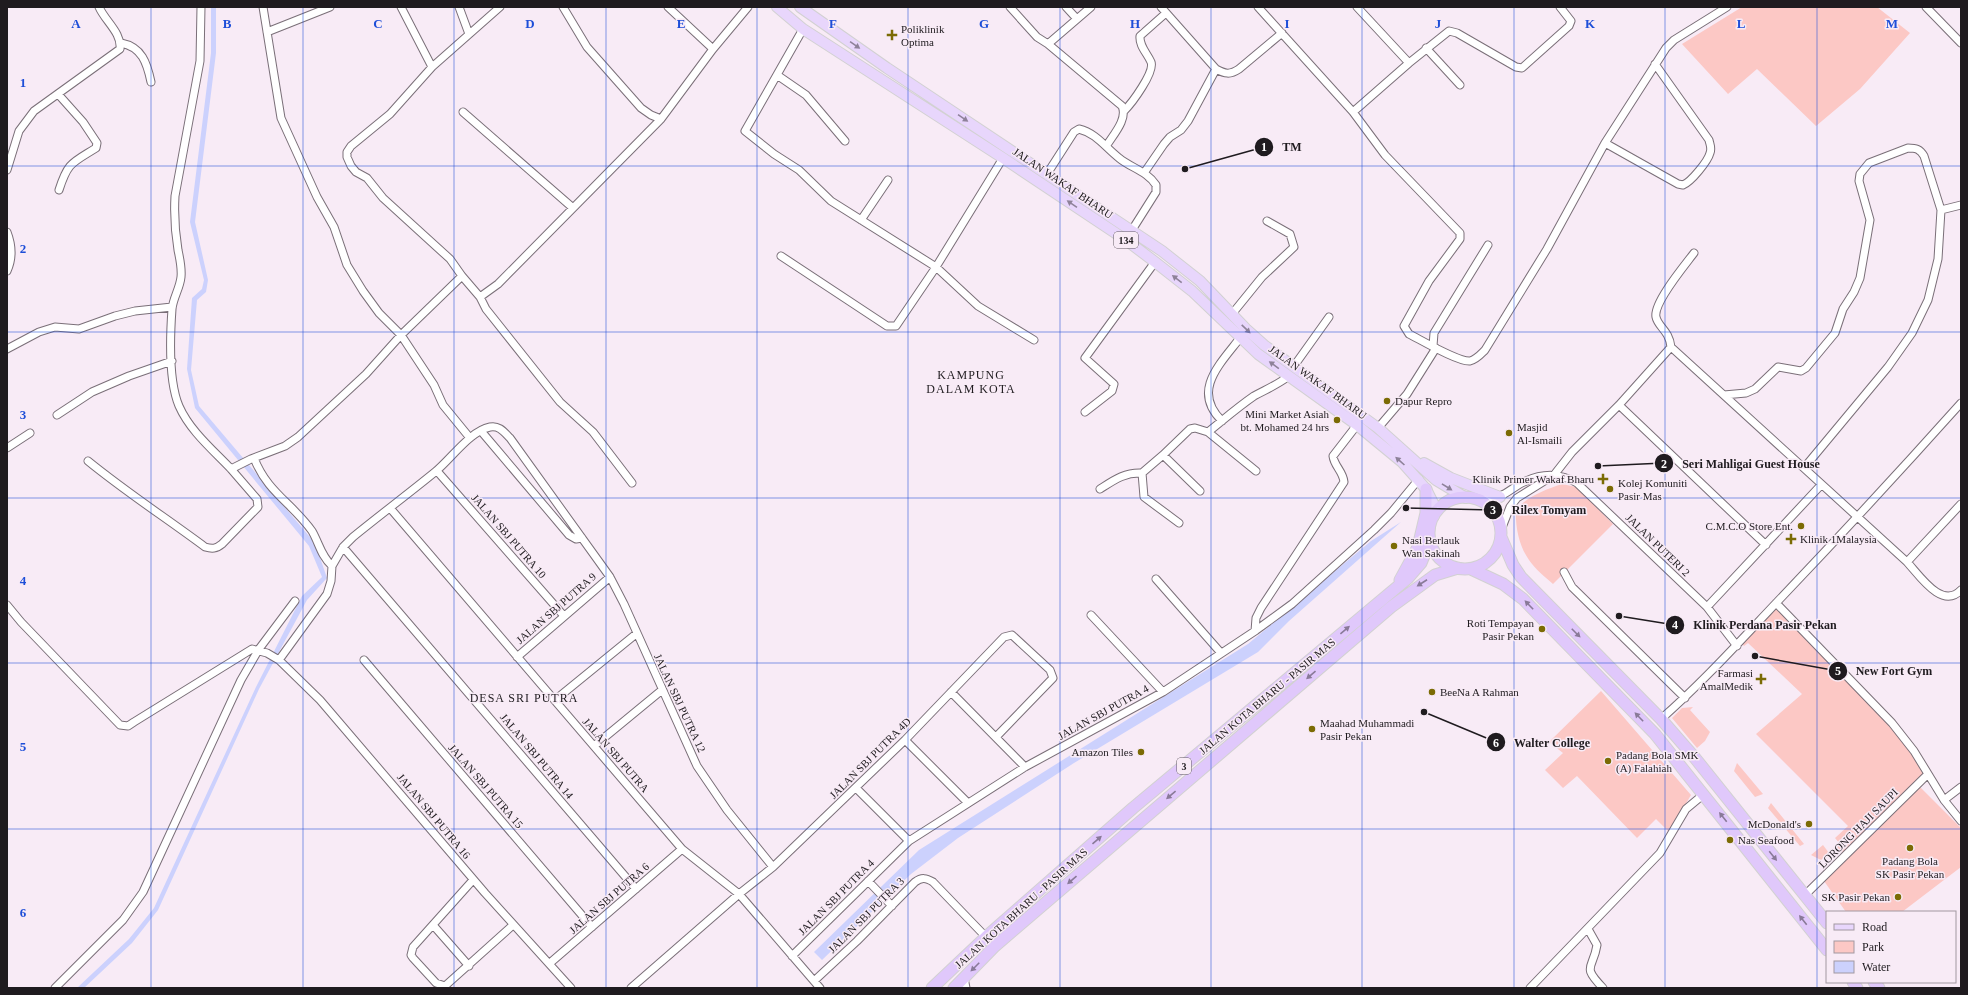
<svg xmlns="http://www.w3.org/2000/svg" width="1968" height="995" font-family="'Times New Roman',serif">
<rect width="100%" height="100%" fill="#f8ebf6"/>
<path fill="#fcc8c5" d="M1742 7H1877L1910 33 1860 89 1816 126 1757 69 1728 94 1682 44Z
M1562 484 1576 487 1613 524 1553 584C1545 577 1535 569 1529 560 1519 546 1515 526 1516 509 1529 496 1544 490 1562 484Z
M1776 603 1892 723 1927 775 1845 856 1837 847 1840 844 1835 838 1848 826 1756 734 1802 694 1748 643 1744 646 1741 642Z
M1601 691 1691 795 1669 832 1656 819 1637 838 1577 776 1563 788 1545 770 1563 753 1549 742Z
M1693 707 1690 710 1710 732 1705 741 1697 748 1672 718 1682 708Z
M1737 763 1763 794 1755 797 1734 771Z
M1920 787 1961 828V867L1902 912H1846L1824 881Z
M1771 803 1804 844 1800 846 1768 808Z
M1823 845 1829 853 1821 860 1811 855Z"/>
<path fill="#ccd1fd" d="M211 7H216V53L195 222 208 280 206 292 197 300 191 370 199 406 315 543 327 578 307 600 259 689 158 910 132 943 84 988H77L129 939 154 908 256 687 302 596 322 577 309 546 195 408 187 369 192 298 202 289 204 280 190 222 211 53Z
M1401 522 1289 621 1258 652 1074 763 958 838 911 874 822 960 814 952 919 850 1248 644 1371 541Z"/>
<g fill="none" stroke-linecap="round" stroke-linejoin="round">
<defs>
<path id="minor" d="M201 7 200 61 175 196C174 214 175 232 178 250 180 260 182 268 181 277 180 288 173 298 172 309 170 337 168 380 179 406 190 431 213 450 231 469L251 459 285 446 298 437 366 374 401 335 462 276 480 297 498 284 661 119 713 49 748 7
M263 7 281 118 317 197 334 227 347 265 363 291 379 313 401 335 434 385 443 405 470 438
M401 7 432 67
M459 7 469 34
M563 7 587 47 641 108 651 115 661 119
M668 7 713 49
M1010 7 1037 37 1048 44 1122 106C1128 119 1113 135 1107 145
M1066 7 1077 19
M1161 7 1216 69C1225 74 1230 75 1239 69L1282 33
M1258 7 1353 112 1385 155 1460 233V239L1429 281 1404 326 1409 334C1421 340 1458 362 1470 361 1477 359 1480 355 1485 350L1547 249 1605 143 1666 48 1674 40 1727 7
M1357 7 1409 63
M1926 7 1961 43
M803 29 745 131 774 154 799 170 831 201 936 267 978 306 1034 340
M267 32 330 7
M121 43C142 47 147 63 151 82
M1048 44 1091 7
M1426 48 1460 85
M777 75 806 95 845 141
M58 94 83 122 97 143 96 148C72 163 68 162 59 190
M1124 111C1132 103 1155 72 1151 62 1147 53 1139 46 1140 36L1166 13
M463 112 573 208
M1353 112 1409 63 1449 31 1457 33 1516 67 1522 68 1569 26 1571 21 1560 7
M1605 143 1678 184 1683 185C1691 182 1708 161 1710 153 1712 148 1710 145 1709 140L1655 64
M7 170 19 131 34 111 120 49C122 33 105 21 99 7
M1144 173 1164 144 1170 137 1181 130 1188 121 1216 69
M1047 174 1074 132 1079 129C1096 133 1106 148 1119 158 1131 168 1147 171 1156 185V192L1132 230
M1941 210 1961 205
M861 220 888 180
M7 232C12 245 13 258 7 271
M1694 253C1685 265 1653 303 1656 317 1658 327 1669 330 1671 347L1907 562C1920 576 1942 610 1961 590
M781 256 887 326H896L936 267 1003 158
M462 276 450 259 383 198 367 178 356 172 351 166 347 157V152L351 146 390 114 432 67 500 7
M480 297 486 309 560 402 593 432 632 483
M1232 314 1262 277 1294 247 1290 234 1267 221
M1433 346 1434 333 1488 245
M7 349 39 332 55 327 79 329 115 316 135 311 172 307
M1294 366 1329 317
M1724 395 1746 393 1755 389 1778 367 1801 371 1806 368 1835 333 1843 309 1854 292 1860 278 1870 220 1859 181 1860 174 1869 163 1908 148C1916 148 1920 149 1924 156L1941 210 1938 259 1928 300 1912 333 1888 367 1804 468
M1619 405 1766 545
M1085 412 1112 391 1114 384 1085 358 1155 262
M57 415 92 392 129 376 172 361
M1222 421C1191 391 1220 364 1240 338
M1378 428 1407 394 1436 348
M481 431 569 535 576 539 582 538
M7 448 30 433
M254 458C267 492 292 503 312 531 319 543 321 556 332 566
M88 461C126 492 166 518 205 547 212 549 216 549 222 544L258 507 257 499 231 469
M437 471 564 616
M1256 471 1208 432C1223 420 1238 407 1254 396 1267 389 1277 385 1289 376
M1142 473 1144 497 1179 523
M1100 489C1114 480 1125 472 1142 473L1163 455
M1200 491 1163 455 1190 429 1195 428 1208 432
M1478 500C1485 499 1494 499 1500 496 1508 493 1515 486 1524 482 1542 473 1561 473 1577 483L1707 607 1737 646
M390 508 682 849 739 894 820 988
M1501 530 1510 507 1517 498 1554 475 1572 452 1619 405 1671 347
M343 547 636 889
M1907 562 1961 504
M1564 572 1572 587 1685 698
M1156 579 1221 653
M1776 603 1892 723 1914 751 1944 800 1961 821
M7 605 21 622 120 725 128 726 134 722 252 649 267 653 279 660 320 700 485 893 571 988
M1707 607 1821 485
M1091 615 1163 692
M1255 631 1256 618 1261 608 1344 482C1343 471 1334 466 1333 456L1357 425
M517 657 610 577
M279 660 327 594 331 581 332 566 343 547 353 537C380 515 408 494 435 472 451 459 470 431 490 427 499 425 504 432 510 438L610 577 624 604 697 766 727 810 773 867
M364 660 592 927
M951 692 1025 767
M555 700 636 634
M1661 719C1703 682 1740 641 1778 601 1840 536 1901 470 1961 403
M905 740 968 803
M594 746 662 690
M856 788 909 841
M1944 800 1961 787
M473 880 413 947 411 955 413 958 436 983 445 986 513 925
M868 881 892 906
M1805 895 1927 775
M433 925 469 966
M1588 929 1597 945C1593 970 1581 965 1603 988
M792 956 909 841 1025 767 1163 692 1255 631 1292 604 1374 530 1391 513 1419 479
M550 963 682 849
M964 978 966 988
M814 981 857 941 915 882C922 877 926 878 933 882L986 937
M55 988 123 920 143 892 241 680 259 649 295 601
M631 988 739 894 773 867 905 740 1004 637 1012 635 1050 670 1053 678 996 737
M1530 988 1660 853 1686 809 1704 794"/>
<path id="primary" d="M777 7 803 29 1003 158 1126 240 1155 262 1192 291 1258 354 1357 425 1402 462 1426 489 1434 505V516
M800 7 887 68 1162 251 1200 281 1246 329 1264 345 1378 428 1436 480 1466 498
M1424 463 1451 478 1500 497"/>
<path id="trunk" d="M1429 533a36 36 0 1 1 72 0a36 36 0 1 1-72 0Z
M1501 537 1513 565 1521 577 1661 719 1695 758 1827 923
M1471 569 1503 584 1523 599 1655 734 1827 950
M1400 580 1418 547 1426 513V489
M1853 982 1857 988
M1874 982 1879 988
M932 988 986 937 1133 808 1408 578 1421 563 1430 541
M954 988 995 946 1391 607 1435 575 1458 568"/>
</defs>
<use href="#minor" stroke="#7a6f78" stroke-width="9"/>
<use href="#primary" stroke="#d2d1d2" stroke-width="12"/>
<use href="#trunk" stroke="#d2d1d2" stroke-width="13"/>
<use href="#minor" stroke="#fff" stroke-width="7"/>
<use href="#primary" stroke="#e8d6fc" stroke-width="10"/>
<use href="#trunk" stroke="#e0c8fb" stroke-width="11"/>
</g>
<defs><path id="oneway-solid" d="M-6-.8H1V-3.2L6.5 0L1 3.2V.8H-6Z"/></defs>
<g fill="#8e8299">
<use href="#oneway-solid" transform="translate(855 45) rotate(35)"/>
<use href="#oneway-solid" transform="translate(963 118) rotate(34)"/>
<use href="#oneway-solid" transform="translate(1072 204) rotate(-146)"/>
<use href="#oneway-solid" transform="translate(1177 279) rotate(-142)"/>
<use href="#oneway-solid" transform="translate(1246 329) rotate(44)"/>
<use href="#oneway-solid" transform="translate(1274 365) rotate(-144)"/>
<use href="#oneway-solid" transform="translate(1400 461) rotate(-138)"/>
<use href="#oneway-solid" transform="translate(1447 487) rotate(32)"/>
</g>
<g fill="#897a98">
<use href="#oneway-solid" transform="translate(1422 583) rotate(147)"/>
<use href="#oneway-solid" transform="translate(1529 605) rotate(-134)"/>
<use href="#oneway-solid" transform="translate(1345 630) rotate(-40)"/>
<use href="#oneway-solid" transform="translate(1576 633) rotate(45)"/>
<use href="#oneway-solid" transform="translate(1311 675) rotate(139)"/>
<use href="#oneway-solid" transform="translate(1639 717) rotate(-134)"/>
<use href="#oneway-solid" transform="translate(1171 795) rotate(140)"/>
<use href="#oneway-solid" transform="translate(1723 817) rotate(-128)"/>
<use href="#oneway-solid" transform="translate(1097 840) rotate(-41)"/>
<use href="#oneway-solid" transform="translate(1773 856) rotate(51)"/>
<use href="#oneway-solid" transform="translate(1072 880) rotate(139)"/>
<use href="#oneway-solid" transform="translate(1803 920) rotate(-128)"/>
<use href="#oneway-solid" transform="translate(975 967) rotate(135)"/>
</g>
<path fill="none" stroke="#1d4ed8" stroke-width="1" stroke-opacity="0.55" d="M151 7V988M303 7V988M454 7V988M606 7V988M757 7V988M908 7V988M1060 7V988M1211 7V988M1362 7V988M1514 7V988M1665 7V988M1817 7V988M7 166H1961M7 332H1961M7 498H1961M7 663H1961M7 829H1961"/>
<g fill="#7b6b04" stroke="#f8ebf6" stroke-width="1.5">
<path d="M890 29h4v4h4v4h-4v4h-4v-4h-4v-4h4z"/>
<circle cx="1387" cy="401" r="4"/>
<circle cx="1337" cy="420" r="4"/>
<circle cx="1509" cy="433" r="4"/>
<path d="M1601 473h4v4h4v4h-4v4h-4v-4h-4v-4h4z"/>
<circle cx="1610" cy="489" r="4"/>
<circle cx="1801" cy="526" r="4"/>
<path d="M1789 533h4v4h4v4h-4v4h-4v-4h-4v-4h4z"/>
<circle cx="1394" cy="546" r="4"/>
<circle cx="1542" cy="629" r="4"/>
<path d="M1759 673h4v4h4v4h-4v4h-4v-4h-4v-4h4z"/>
<circle cx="1432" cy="692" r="4"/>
<circle cx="1312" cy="729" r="4"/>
<circle cx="1141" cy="752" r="4"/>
<circle cx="1608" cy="761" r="4"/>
<circle cx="1809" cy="824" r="4"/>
<circle cx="1730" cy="840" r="4"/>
<circle cx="1910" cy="848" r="4"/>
<circle cx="1898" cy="897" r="4"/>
</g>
<g text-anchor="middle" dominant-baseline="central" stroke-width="3" stroke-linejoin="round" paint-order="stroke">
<g fill="#f8ebf6" stroke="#605960" stroke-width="1">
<rect x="1114" y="232" width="24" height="16" rx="3"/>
<rect x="1177" y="758" width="14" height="16" rx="3"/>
</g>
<g font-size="10" font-weight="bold" fill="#1f1b1f">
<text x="1126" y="240">134</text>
<text x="1184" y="766">3</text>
</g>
<g font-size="11" fill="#1f1b1f" stroke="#f8ebf6" text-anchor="start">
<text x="901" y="29">Poliklinik<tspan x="901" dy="13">Optima</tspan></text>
<text x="1395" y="401">Dapur Repro</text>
<text x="1329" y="414" text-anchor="end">Mini Market Asiah<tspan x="1329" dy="13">bt. Mohamed 24 hrs</tspan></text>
<text x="1517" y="427">Masjid<tspan x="1517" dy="13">Al-Ismaili</tspan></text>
<text x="1594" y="479" text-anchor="end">Klinik Primer Wakaf Bharu</text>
<text x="1618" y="483">Kolej Komuniti<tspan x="1618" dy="13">Pasir Mas</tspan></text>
<text x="1793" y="526" text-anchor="end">C.M.C.O Store Ent.</text>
<text x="1800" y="539">Klinik 1Malaysia</text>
<text x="1402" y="540">Nasi Berlauk<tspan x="1402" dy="13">Wan Sakinah</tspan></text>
<text x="1534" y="623" text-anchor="end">Roti Tempayan<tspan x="1534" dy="13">Pasir Pekan</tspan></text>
<text x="1753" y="673" text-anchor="end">Farmasi<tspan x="1753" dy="13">AmalMedik</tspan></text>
<text x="1440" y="692">BeeNa A Rahman</text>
<text x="1320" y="723">Maahad Muhammadi<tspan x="1320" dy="13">Pasir Pekan</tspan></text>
<text x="1133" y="752" text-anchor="end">Amazon Tiles</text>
<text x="1616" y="755">Padang Bola SMK<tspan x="1616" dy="13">(A) Falahiah</tspan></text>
<text x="1801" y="824" text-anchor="end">McDonald's</text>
<text x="1738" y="840">Nas Seafood</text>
<text x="1910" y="861" text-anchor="middle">Padang Bola<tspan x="1910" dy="13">SK Pasir Pekan</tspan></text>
<text x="1890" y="897" text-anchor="end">SK Pasir Pekan</text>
</g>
<g font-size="11" fill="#1f1b1f" stroke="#f8ebf6">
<text transform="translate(1063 183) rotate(34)">JALAN WAKAF BHARU</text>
<text transform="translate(1318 382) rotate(36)">JALAN WAKAF BHARU</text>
<text transform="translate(509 536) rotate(49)">JALAN SBJ PUTRA 10</text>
<text transform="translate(1658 545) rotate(44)">JALAN PUTERI 2</text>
<text transform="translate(556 608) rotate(-41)">JALAN SBJ PUTRA 9</text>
<text transform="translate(1267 696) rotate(-40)">JALAN KOTA BHARU - PASIR MAS</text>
<text transform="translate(680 703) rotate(65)">JALAN SBJ PUTRA 12</text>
<text transform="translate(1103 712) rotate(-29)">JALAN SBJ PUTRA 4</text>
<text transform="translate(616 755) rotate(49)">JALAN SBJ PUTRA</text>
<text transform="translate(537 756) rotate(50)">JALAN SBJ PUTRA 14</text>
<text transform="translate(870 758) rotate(-45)">JALAN SBJ PUTRA 4D</text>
<text transform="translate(486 786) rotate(49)">JALAN SBJ PUTRA 15</text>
<text transform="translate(434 816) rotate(50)">JALAN SBJ PUTRA 16</text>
<text transform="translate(1858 828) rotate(-45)">LORONG HAJI SAUPI</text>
<text transform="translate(836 897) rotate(-45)">JALAN SBJ PUTRA 4</text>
<text transform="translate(609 898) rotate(-41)">JALAN SBJ PUTRA 6</text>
<text transform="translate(1021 908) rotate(-42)">JALAN KOTA BHARU - PASIR MAS</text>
<text transform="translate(866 915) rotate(-45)">JALAN SBJ PUTRA 3</text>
</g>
<g font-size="12" letter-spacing="1" fill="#1f1b1f" stroke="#f8ebf6">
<text x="971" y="375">KAMPUNG<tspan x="971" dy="14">DALAM KOTA</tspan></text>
<text x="524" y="698">DESA SRI PUTRA</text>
</g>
</g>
<g font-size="13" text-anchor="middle" font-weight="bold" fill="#1d4ed8" stroke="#f8ebf6" stroke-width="3" stroke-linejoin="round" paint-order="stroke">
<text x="76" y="28">A</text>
<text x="227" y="28">B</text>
<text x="378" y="28">C</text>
<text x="530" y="28">D</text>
<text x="681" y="28">E</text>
<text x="833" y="28">F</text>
<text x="984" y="28">G</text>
<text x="1135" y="28">H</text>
<text x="1287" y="28">I</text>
<text x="1438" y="28">J</text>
<text x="1590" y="28">K</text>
<text x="1741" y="28">L</text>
<text x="1892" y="28">M</text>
<text x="23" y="87">1</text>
<text x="23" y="253">2</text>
<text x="23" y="419">3</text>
<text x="23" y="585">4</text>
<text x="23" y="751">5</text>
<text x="23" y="917">6</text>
</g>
<path fill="none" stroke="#1f1b1f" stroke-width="1.5" d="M1185 169L1264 147M1598 466L1664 463M1406 508L1493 510M1619 616L1675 625M1755 656L1838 671M1424 712L1496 742"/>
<g fill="#1f1b1f" stroke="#f8ebf6" stroke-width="1.5">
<circle cx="1185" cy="169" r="4"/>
<circle cx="1598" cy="466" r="4"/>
<circle cx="1406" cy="508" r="4"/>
<circle cx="1619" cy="616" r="4"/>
<circle cx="1755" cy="656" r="4"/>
<circle cx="1424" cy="712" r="4"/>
<circle cx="1264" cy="147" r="10"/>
<circle cx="1664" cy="463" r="10"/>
<circle cx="1493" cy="510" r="10"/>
<circle cx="1675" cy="625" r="10"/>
<circle cx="1838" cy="671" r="10"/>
<circle cx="1496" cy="742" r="10"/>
</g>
<g font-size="12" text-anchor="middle" font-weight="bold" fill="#fff">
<text x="1264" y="151">1</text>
<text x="1664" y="468">2</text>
<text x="1493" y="514">3</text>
<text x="1675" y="629">4</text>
<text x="1838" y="675">5</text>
<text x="1496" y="747">6</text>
</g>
<g font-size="12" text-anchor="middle" font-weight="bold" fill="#1f1b1f" stroke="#f8ebf6" stroke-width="3" stroke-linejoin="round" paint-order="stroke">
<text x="1292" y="151">TM</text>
<text x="1751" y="468">Seri Mahligai Guest House</text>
<text x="1549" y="514">Rilex Tomyam</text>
<text x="1765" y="629">Klinik Perdana Pasir Pekan</text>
<text x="1894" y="675">New Fort Gym</text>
<text x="1552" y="747">Walter College</text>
</g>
<rect width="1968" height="995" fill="none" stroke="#1f1b1f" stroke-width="16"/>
<rect x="1826" y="911" width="130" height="72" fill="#f8ebf6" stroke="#a198a0"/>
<rect x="1834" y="924" width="20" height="6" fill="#e8d6fc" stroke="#a198a0"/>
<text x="1862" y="931" font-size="12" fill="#1f1b1f">Road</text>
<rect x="1834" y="941" width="20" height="12" fill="#fcc8c5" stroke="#a198a0"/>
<text x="1862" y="951" font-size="12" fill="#1f1b1f">Park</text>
<rect x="1834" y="961" width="20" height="12" fill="#ccd1fd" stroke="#a198a0"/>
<text x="1862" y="971" font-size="12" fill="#1f1b1f">Water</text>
</svg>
